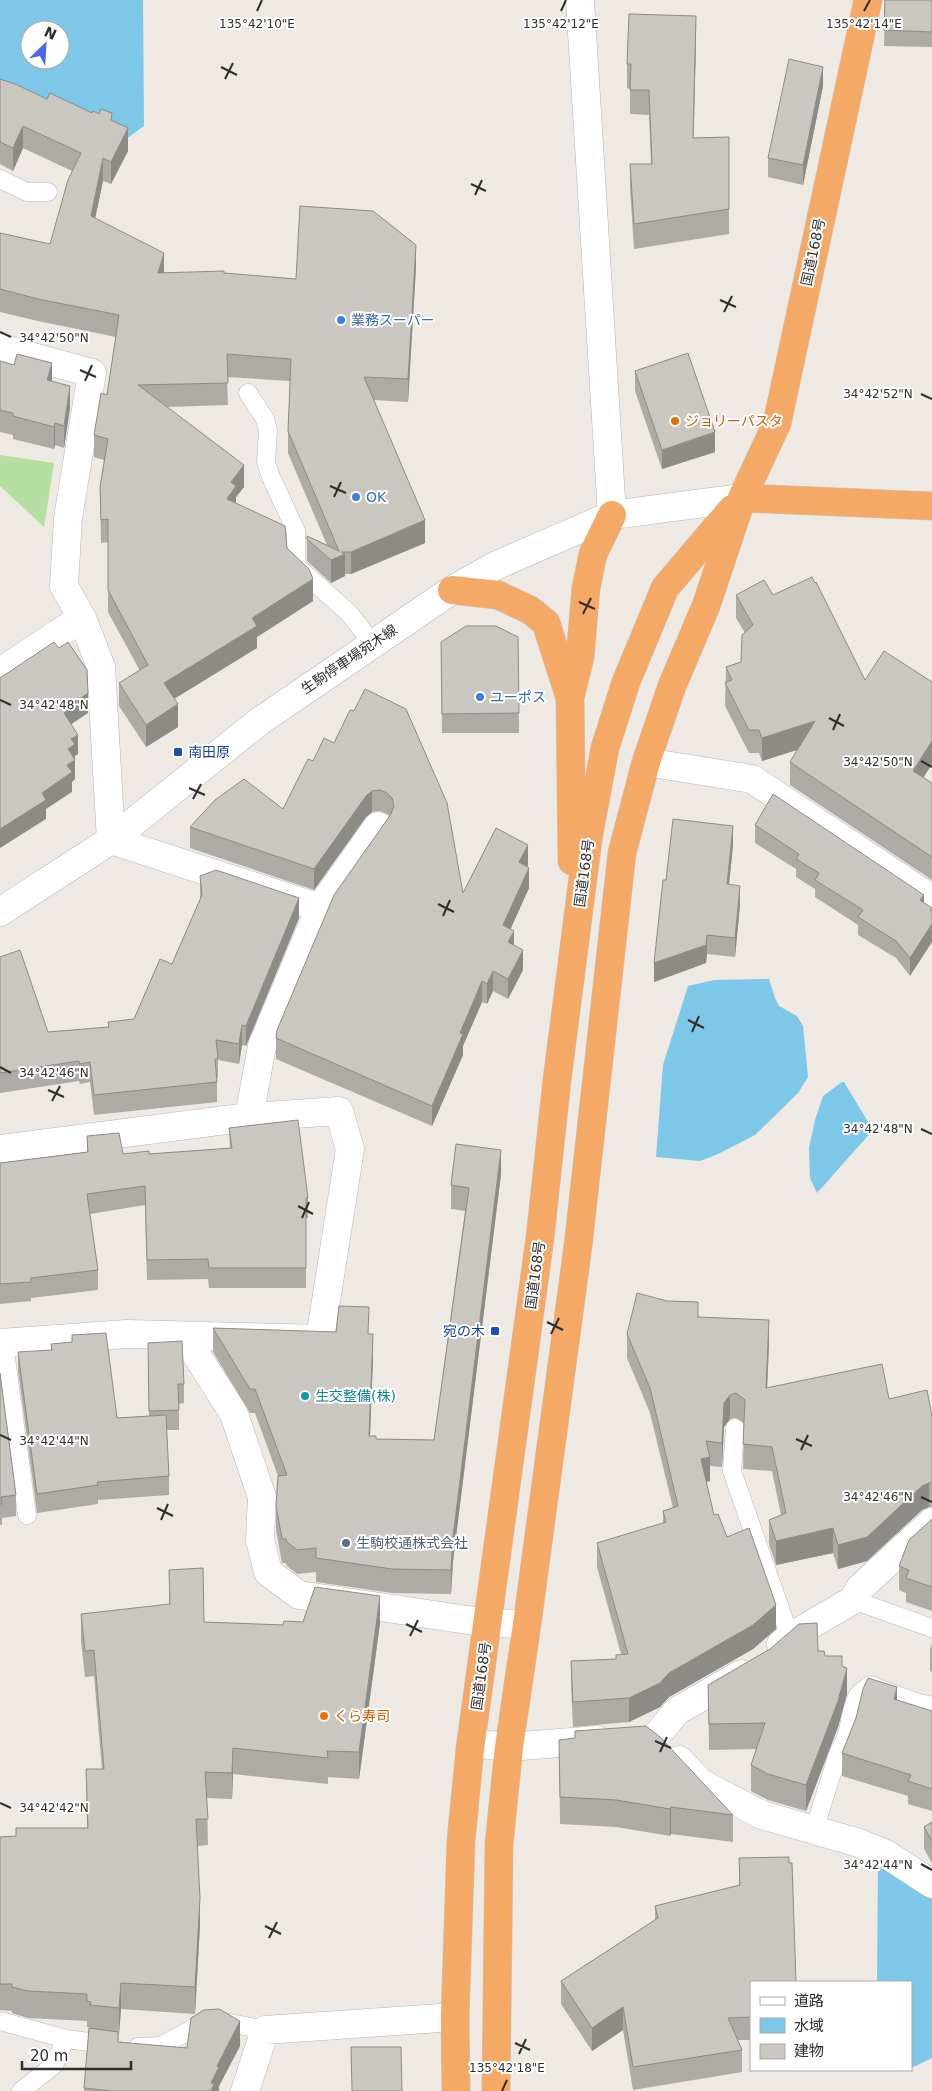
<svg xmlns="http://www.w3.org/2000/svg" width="932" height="2091" font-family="'DejaVu Sans','Noto Sans JP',sans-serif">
<rect width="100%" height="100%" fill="#eee9e2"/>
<path fill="#b5e0a2" d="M0 455 54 463 44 527 0 486Z"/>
<path fill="#7dc7e8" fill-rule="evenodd" d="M0 0H143L144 126 122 142 0 95ZM30 30H60V60H30Z
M769 979 775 998 779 1006 797 1016 803 1026 808 1077 798 1093 755 1135 718 1154 700 1161 656 1157 663 1065 688 986 714 980Z
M842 1082H844L873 1130 817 1193 810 1178 809 1148 815 1120 823 1096Z
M878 1865 932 1899V2058L911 2068V1982H877Z"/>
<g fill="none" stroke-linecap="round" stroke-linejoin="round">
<defs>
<path id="lane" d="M0 179 27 192H48
M248 393 265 419 268 431 266 462 271 477 296 531V566L349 613 372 643
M4 1343 27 1515
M735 1428 732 1471 790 1637
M853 1600 932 1628
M814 1830 839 1751C852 1733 848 1712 858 1695 861 1691 866 1688 870 1685L912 1701 932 1706
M0 2021 66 2039 112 2045
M138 2047 161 2046 201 2024 225 2022 265 2030
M21 2091 54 2065 66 2039"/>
<path id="street" d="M0 348 92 373 68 518 64 586 82 618 101 667 111 840 320 908
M0 672 82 618
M646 762 752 779 932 899
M0 1149 249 1117
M185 1337 234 1414 262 1497 260 1540 268 1572 299 1595 488 1623 527 1624
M0 1343 127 1334 320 1339 350 1149 339 1111 249 1117 262 1046 320 908 378 826
M781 1644 790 1637 853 1600 860 1588 932 1522
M656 1736 677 1711 741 1674
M471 1743 509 1747 597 1740
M679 1760 701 1783 762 1815 859 1843 886 1854 932 1884
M245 2091 265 2030 455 2017"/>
<path id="secondary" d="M580 0 612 515
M0 912 111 840 260 721 452 590 495 566 612 515 742 498"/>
<path id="highway" d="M742 498 932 506
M452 590 498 595 530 610 546 623 570 698
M572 861 570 698 580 657 586 588 593 554 612 515
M456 2091 455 2017 461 1841 470 1749 540 1238 557 1080 588 839 605 748 626 682 665 588 732 509
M496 2091 499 1844 509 1747 527 1624 578 1246 622 853 646 762 672 686 706 606 742 498 777 423 868 0"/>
</defs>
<use href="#lane" stroke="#b5b7c0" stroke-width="19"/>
<use href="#street" stroke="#b5b7c0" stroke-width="29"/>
<use href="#secondary" stroke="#b5b7c0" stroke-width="29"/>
<use href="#highway" stroke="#c9c9c9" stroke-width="29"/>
<use href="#lane" stroke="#fff" stroke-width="18"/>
<use href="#street" stroke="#fff" stroke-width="28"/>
<use href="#secondary" stroke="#fff" stroke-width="28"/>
<use href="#highway" stroke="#f4aa66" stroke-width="28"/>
</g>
<path fill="#aeaba5" d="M885 0H932V47L884 46Z
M696 40 693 138 729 137V234L634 249 630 188V164H651L649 115 630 114V89L627 88V64Z
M0 79 47 99 92 113 112 121 128 151 111 184 103 181 95 218 164 273H224L296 279 416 267 408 402 374 400 425 543 351 574H345V576L331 583 307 561V536L327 545 288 453V431L290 381 227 377 228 405 167 407 244 487 236 497V503L287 548 313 601 257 637V648L174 699 178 727 146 747 119 706V683L140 671 108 612V542L101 543 100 487 104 460 94 457V435L107 395 116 337 38 321 0 312V233L50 244 72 171 23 148 13 171 0 164Z
M823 86 803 185 768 177V158Z
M0 361 52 381 70 408 64 448 55 445 54 449 13 439V435L0 432Z
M635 371 715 452 662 469 635 391Z
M736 595H773L865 680 923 777 932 783V880L790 785V762L797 750 762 761 759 753H749L725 706 726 667 741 662 745 633 736 618Z
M518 637 519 733H442L441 662Z
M350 710 463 893 528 865 527 867 529 888 510 929 514 945 523 970 508 999 493 991 487 1004 482 1002 463 1046V1055L432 1126 276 1059V1038L390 816 387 814 380 811 372 812 366 817 314 890 190 848V827L283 809 313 761 334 743Z
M755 825 924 895 910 976 896 958 858 935V925L815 897V889L796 877V869L755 843Z
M733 845 729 885 740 905 735 957 707 954 706 963 654 982 666 880Z
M200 876 299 918 246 1046 242 1045 239 1064 218 1060V1078H217V1102L94 1115 90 1082 80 1084 79 1081 0 1093V957L48 1032 108 1027V1022L134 1019 172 964 200 900Z
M229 1128 308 1198V1218H306V1288H209L208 1279 147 1280 145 1205 90 1214 98 1270V1290L31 1298V1301L0 1304V1163L87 1152V1136L123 1154H149L230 1148Z
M501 1174 453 1561 451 1594 392 1593 316 1582V1572L297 1574 287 1566 286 1563H282L276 1530V1506L278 1476 255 1413H250L213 1352V1328L369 1334 373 1358 370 1436 376 1439 434 1440 465 1211 451 1209V1185Z
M698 1317 769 1344 767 1388 889 1399 932 1416V1507H929L922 1510 867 1561 838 1569 833 1553 776 1565 769 1544V1520L781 1515 772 1471 743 1469 744 1423 736 1418 730 1419 724 1427 722 1467 710 1466V1481L706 1482 714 1515 727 1537 776 1629 753 1649 669 1697 660 1707 629 1722 573 1727 571 1685V1661L616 1659 621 1654 597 1567V1543L663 1523V1511L673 1508 650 1413 627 1358V1334Z
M72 1335 117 1418 149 1416 148 1363 184 1384V1403L179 1404V1430H166L169 1476V1495L98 1500V1504L37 1513 18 1371V1352L51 1350V1344L72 1342Z
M0 1373 16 1495V1516L2 1518V1525H0Z
M932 1519V1611L906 1602V1593L899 1590V1566Z
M169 1570 204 1622 283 1625 303 1622 380 1623 359 1779 328 1777V1784L233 1774 232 1799 207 1798 208 1845 197 1846 200 1925 195 2014 121 2009 118 2043 187 2048 240 2046 219 2086V2091H84L89 2028 90 2029V2028L87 2027V2021L28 2018 12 2013V2011L0 2010V1837L16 1836 87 1828 86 1769H102L94 1676 85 1677 81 1641V1614L169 1605Z
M932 1644V1672L930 1671V1649Z
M818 1651 842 1666 847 1694 838 1727 806 1811 768 1800 751 1791V1765L756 1749 709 1750 708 1685Z
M897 1700 932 1711V1811L908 1804V1796L842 1776V1753L856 1718Z
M559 1740 733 1815V1842L671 1834 670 1836 616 1827 560 1824Z
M932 1822V1863L924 1849V1827Z
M739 1858 751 1982V2040H738L742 2050V2072L633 2090 623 2030 592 2051 561 2004V1981L655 1920V1906L739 1885Z"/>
<path fill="#8d8b86" d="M696 16V40L693 163V138Z
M823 67V86L803 185V165Z
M23 126V148L13 171V148Z
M128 128V151L111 184V162Z
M103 158V181L91 238V216Z
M416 245V267L408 402V379Z
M164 253V275L158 273Z
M52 363V385L47 380Z
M70 386V408L64 448V426Z
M55 423V445L54 449V427Z
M715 432V452L662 469V450Z
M244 465V487L236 497V508L227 499 231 482Z
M425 520V543L351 574V552Z
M345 554V576L331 583V560Z
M313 579V601L257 637V648L164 705V683L252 618Z
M88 693V713L67 727 64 713 65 709Z
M178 704V727L146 747V725Z
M815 721V744L762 761V738Z
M78 735V754L75 756V779L72 782V792L46 809V819L0 848V829L42 793 68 749 71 739Z
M932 741V764L913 794V771Z
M372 791V812L366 817 314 890V869L366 796Z
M733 826V845L727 903V884Z
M528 845V865L519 883V862Z
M529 868V888L503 946V925Z
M740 886V905L735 957V938Z
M924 895V912L920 900Z
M299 898V918L246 1046V1026Z
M932 908V942L910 976V958Z
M514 931V951L508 942Z
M707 935V954L706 963 654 982V963Z
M523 950V970L508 999V979Z
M493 971V991L487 1004V984Z
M482 981V1002L463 1046V1055L432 1126V1106L460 1033Z
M242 1025V1045L239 1064V1044Z
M501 1150V1174L453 1561 451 1594V1570L453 1537Z
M769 1320V1344L766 1413V1388Z
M373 1334V1358L369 1460V1436Z
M730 1395V1419L724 1427 722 1467V1443L724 1403Z
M710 1457V1481L701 1483V1459Z
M929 1483V1507L922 1510 867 1561 838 1569V1545L922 1486Z
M833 1528V1553L776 1565V1541Z
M380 1596V1623L359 1779V1752Z
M776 1605V1629L753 1649 669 1697 660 1707 629 1722V1698Z
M847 1668V1694L838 1727 806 1811V1785Z
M897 1687V1710L894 1699Z
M233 1748V1774L232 1799V1773Z
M671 1807V1834L670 1836V1809Z
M200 1898V1925L195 2014V1987Z
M121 1983V2009L119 2035V2008Z
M623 2007V2030L592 2051V2028Z
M240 2021V2046L219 2086V2091H211V2083L217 2066Z"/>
<path fill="#cac7c0" stroke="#8d8b86" d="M885 0H932V32L884 30Z
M629 14 696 16 693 138 729 137V209L634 224 630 164H652L649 90H630L631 64H627Z
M789 59 823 67 803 165 768 158Z
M0 79 15 84 47 99 50 93 92 113 93 111 99 114 101 109 112 113 111 120 128 128 111 162 103 158 91 216 164 253 158 273 224 271V273L296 279 300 206 373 211 416 245 408 379 364 377 425 520 351 552H341L345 554 331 560 307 539V536L339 551 288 431 291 359 227 354 228 383 138 385 244 465 231 482 236 486 227 499 285 526 287 548 309 569 313 579 252 618 257 626 164 683 178 704 146 725 119 683 148 665 108 590V519L101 520 100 487 108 439 94 435 101 393 107 395 119 315 38 299 0 289V233L50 244 68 180 81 153 23 126 13 148 0 142Z
M688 353 715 432 662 450 635 371Z
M17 354 52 363 47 380 70 386 64 426 55 423 54 427 13 416V413L0 410V361L14 365Z
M812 577 815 583 816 582 865 680 884 651 932 682V741L913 771 932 783V857L790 762 815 721 762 738 759 730H749L725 683 732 680 726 667 741 662 742 635 753 625 736 595 764 580 773 595Z
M466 626H496L518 637 519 713 442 714 441 642Z
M54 642 59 648 68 642 87 670 88 693 65 709 67 711 64 713 78 735 71 739 75 744 68 749 75 760 67 765 72 772 42 793 46 800 0 829V678Z
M365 689 406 709 447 803 463 893 496 828 528 845 519 862 529 868 503 925 514 931 508 942 523 950 508 979 493 971 487 984 482 981 460 1033 463 1034 432 1106 276 1038 277 1030 334 895 391 814 394 806 392 798 387 793 380 790 372 791 366 796 314 869 190 827 215 800 244 779 283 809 308 759 313 761 324 738 334 743 350 710 354 711Z
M773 794 924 895 920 900 932 908 930 910 932 911V924L910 958 896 941 858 917 863 910 815 880 819 873 796 859 799 854 755 825Z
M673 819 733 826 727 884 740 886 735 938 707 935 706 945 654 963 663 880H666Z
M216 870 299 898 246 1026 242 1025 239 1044 216 1040 218 1058 215 1059 217 1082 94 1095 90 1062 80 1064 79 1061 0 1073V957L20 950 48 1032 109 1027 108 1022 134 1019 160 959 172 964 202 895 200 876Z
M298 1120 308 1198H306V1268H209L208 1259 147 1260 145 1186 87 1194 98 1270 31 1278V1282L0 1284V1163L88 1152 87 1136 119 1133 123 1154 149 1151V1154L232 1148 229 1128Z
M456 1144 501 1150 453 1537 451 1570 392 1569 316 1558V1548L297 1550 287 1542 286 1539H282L276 1506 278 1476 287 1475 255 1389H250L213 1328 336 1332 339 1306 369 1307 368 1334H373L369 1436H376V1439L434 1440 469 1188 451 1185Z
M637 1293 667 1301 698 1302V1317L769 1320 766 1388 882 1364 889 1399 927 1390 932 1416V1483H929L922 1486 867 1537 838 1545 833 1528 776 1541 769 1520 786 1513 772 1447 743 1444 745 1400 736 1393 730 1395 724 1403 722 1443 706 1441 710 1457 701 1459 714 1515 718 1514 727 1537 749 1528 776 1605 753 1625 669 1673 660 1683 629 1698 573 1702 571 1661 616 1659V1655L628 1654 597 1543 666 1522 663 1511 678 1506 650 1388 627 1334Z
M106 1333 117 1418 166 1415 169 1476 97 1482 98 1485 37 1494 18 1352 52 1350 51 1344 72 1342V1335Z
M182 1341 184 1384H178L179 1410 149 1411 148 1343Z
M0 1373 16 1495 1 1497 2 1504H0Z
M932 1519V1587L906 1578 909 1570 899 1566 909 1540Z
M203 1568 204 1622 283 1625 284 1621 303 1622 315 1587 380 1596 359 1752 327 1751 328 1758 233 1748 232 1773 205 1772 208 1819H196L200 1898 195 1987 121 1983 119 2008 90 2005 91 2002 87 2001V1994L28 1991 12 1987V1984H0V1837L16 1836V1828H88L86 1769H104L94 1650 85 1651 81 1614 170 1604 169 1570Z
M817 1623 818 1651H824L825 1656H842V1666L847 1668 838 1701 806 1785 768 1774 751 1765 765 1723 709 1724 708 1685 770 1649 799 1624Z
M868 1678 897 1687 894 1699 932 1711V1789L908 1781 911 1775 842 1753 856 1718 863 1689Z
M646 1726 660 1737 733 1815 671 1807 670 1809 616 1800 560 1797 559 1740 575 1738V1731Z
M932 1822V1841L924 1827Z
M789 1857V1863H792L796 1982H751V2017L728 2018 742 2050 633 2067 623 2007 592 2028 561 1981 658 1918 655 1906 740 1885 739 1858Z
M219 2009 240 2021 217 2066 219 2067 211 2083 214 2084 211 2091H111L84 2088 89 2028 118 2032V2042L187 2048 191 2018 204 2010Z
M351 2047H401L402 2091H352Z"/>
<path fill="none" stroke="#2e2e2e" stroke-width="2" d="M257 11 262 0M561 11 566 0M864 11 870 0M221 67 237 75M225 79 233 63M471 184 486 191M475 195 482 180M720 300 736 307M724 312 732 296M0 332 11 337M80 370 96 377M85 381 92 365M921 394 932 399M330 486 346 493M334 497 341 482M579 602 595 609M583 614 591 598M0 700 11 705M829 718 844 726M833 730 840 714M921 761 932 767M189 788 205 795M193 799 201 784M438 904 454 912M443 916 450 900M688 1020 704 1028M692 1032 699 1016M0 1067 11 1073M48 1090 64 1097M52 1101 60 1086M921 1129 932 1134M298 1206 313 1214M302 1218 309 1202M547 1322 563 1330M551 1334 559 1318M0 1435 11 1440M796 1439 812 1446M801 1450 808 1435M921 1497 932 1502M157 1508 173 1516M161 1520 168 1504M406 1624 422 1632M410 1636 418 1620M655 1741 671 1748M660 1752 667 1737M0 1803 11 1808M921 1864 932 1870M265 1926 281 1934M269 1938 277 1922M515 2043 530 2050M519 2054 526 2039M502 2091 507 2080"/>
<g fill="#3f7fe0" stroke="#fff" stroke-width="2">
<circle cx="341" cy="320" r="5"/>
<circle cx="356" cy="497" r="5"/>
<circle cx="480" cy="697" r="5"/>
</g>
<g fill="#e8710a" stroke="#fff" stroke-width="2">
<circle cx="675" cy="421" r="5"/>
<circle cx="324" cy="1716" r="5"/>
</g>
<g fill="#1a4fb4" stroke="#fff" stroke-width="2">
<rect x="173" y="747" width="10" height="10" rx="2.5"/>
<rect x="490" y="1326" width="10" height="10" rx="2.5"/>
</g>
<circle fill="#0f9aa8" stroke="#fff" stroke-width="2" cx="305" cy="1396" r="5"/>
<circle fill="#5c6f8a" stroke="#fff" stroke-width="2" cx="346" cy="1543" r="5"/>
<g text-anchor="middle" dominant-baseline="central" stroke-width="4" stroke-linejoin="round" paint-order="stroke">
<g font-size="14" fill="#2e2e2e" stroke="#fff">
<text transform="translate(813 252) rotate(-78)">国道168号</text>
<text transform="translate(349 659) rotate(-34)">生駒停車場宛木線</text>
<text transform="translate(584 873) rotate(-82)">国道168号</text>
<text transform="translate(535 1275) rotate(-82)">国道168号</text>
<text transform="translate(481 1676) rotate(-82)">国道168号</text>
</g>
<g font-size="14" fill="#366cbe" stroke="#fff" text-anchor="start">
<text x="351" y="320">業務スーパー</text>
<text x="366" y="497">OK</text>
<text x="490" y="697">ユーポス</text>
</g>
<g font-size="14" fill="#c56008" stroke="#fff" text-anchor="start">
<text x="685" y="421">ジョリーパスタ</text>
<text x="334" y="1716">くら寿司</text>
</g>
<g font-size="14" fill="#164399" stroke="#fff" text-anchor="start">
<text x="188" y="752">南田原</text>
<text x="485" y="1331" text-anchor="end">宛の木</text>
</g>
<g font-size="14" fill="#0d838f" stroke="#fff" text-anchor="start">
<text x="315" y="1396">生交整備(株)</text>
</g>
<g font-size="14" fill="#4e5e75" stroke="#fff" text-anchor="start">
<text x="356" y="1543">生駒校通株式会社</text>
</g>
</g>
<g font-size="12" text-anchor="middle" fill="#2e2e2e" stroke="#fff" stroke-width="4" stroke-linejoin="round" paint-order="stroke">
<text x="257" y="28">135°42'10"E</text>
<text x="561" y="28">135°42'12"E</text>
<text x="864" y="28">135°42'14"E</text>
<text x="54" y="342">34°42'50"N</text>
<text x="878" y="398">34°42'52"N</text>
<text x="54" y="709">34°42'48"N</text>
<text x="878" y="766">34°42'50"N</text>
<text x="54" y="1077">34°42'46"N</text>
<text x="878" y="1133">34°42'48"N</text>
<text x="54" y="1445">34°42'44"N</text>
<text x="878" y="1501">34°42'46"N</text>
<text x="54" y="1812">34°42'42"N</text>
<text x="878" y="1869">34°42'44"N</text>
<text x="507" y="2072">135°42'18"E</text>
</g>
<rect x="750" y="1981" width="162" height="90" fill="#ffffff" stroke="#ababab"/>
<rect x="760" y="1997" width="25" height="8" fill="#ffffff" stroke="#ababab"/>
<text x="794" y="2006" font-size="15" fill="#2e2e2e">道路</text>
<rect x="760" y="2018" width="25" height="15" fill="#7dc7e8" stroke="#ababab"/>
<text x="794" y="2031" font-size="15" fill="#2e2e2e">水域</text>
<rect x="760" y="2044" width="25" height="15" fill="#cac7c0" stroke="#ababab"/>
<text x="794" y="2056" font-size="15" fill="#2e2e2e">建物</text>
<g transform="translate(45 45) rotate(25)"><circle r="24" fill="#ffffff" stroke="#ababab"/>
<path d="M0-4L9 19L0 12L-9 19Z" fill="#4e65ef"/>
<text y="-8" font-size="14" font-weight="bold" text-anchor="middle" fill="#2e2e2e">N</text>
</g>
<path d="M22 2061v8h109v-8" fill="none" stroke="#2e2e2e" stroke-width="2.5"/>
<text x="30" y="2061" font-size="15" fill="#2e2e2e" stroke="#ffffff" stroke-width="4" paint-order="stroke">20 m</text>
</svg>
